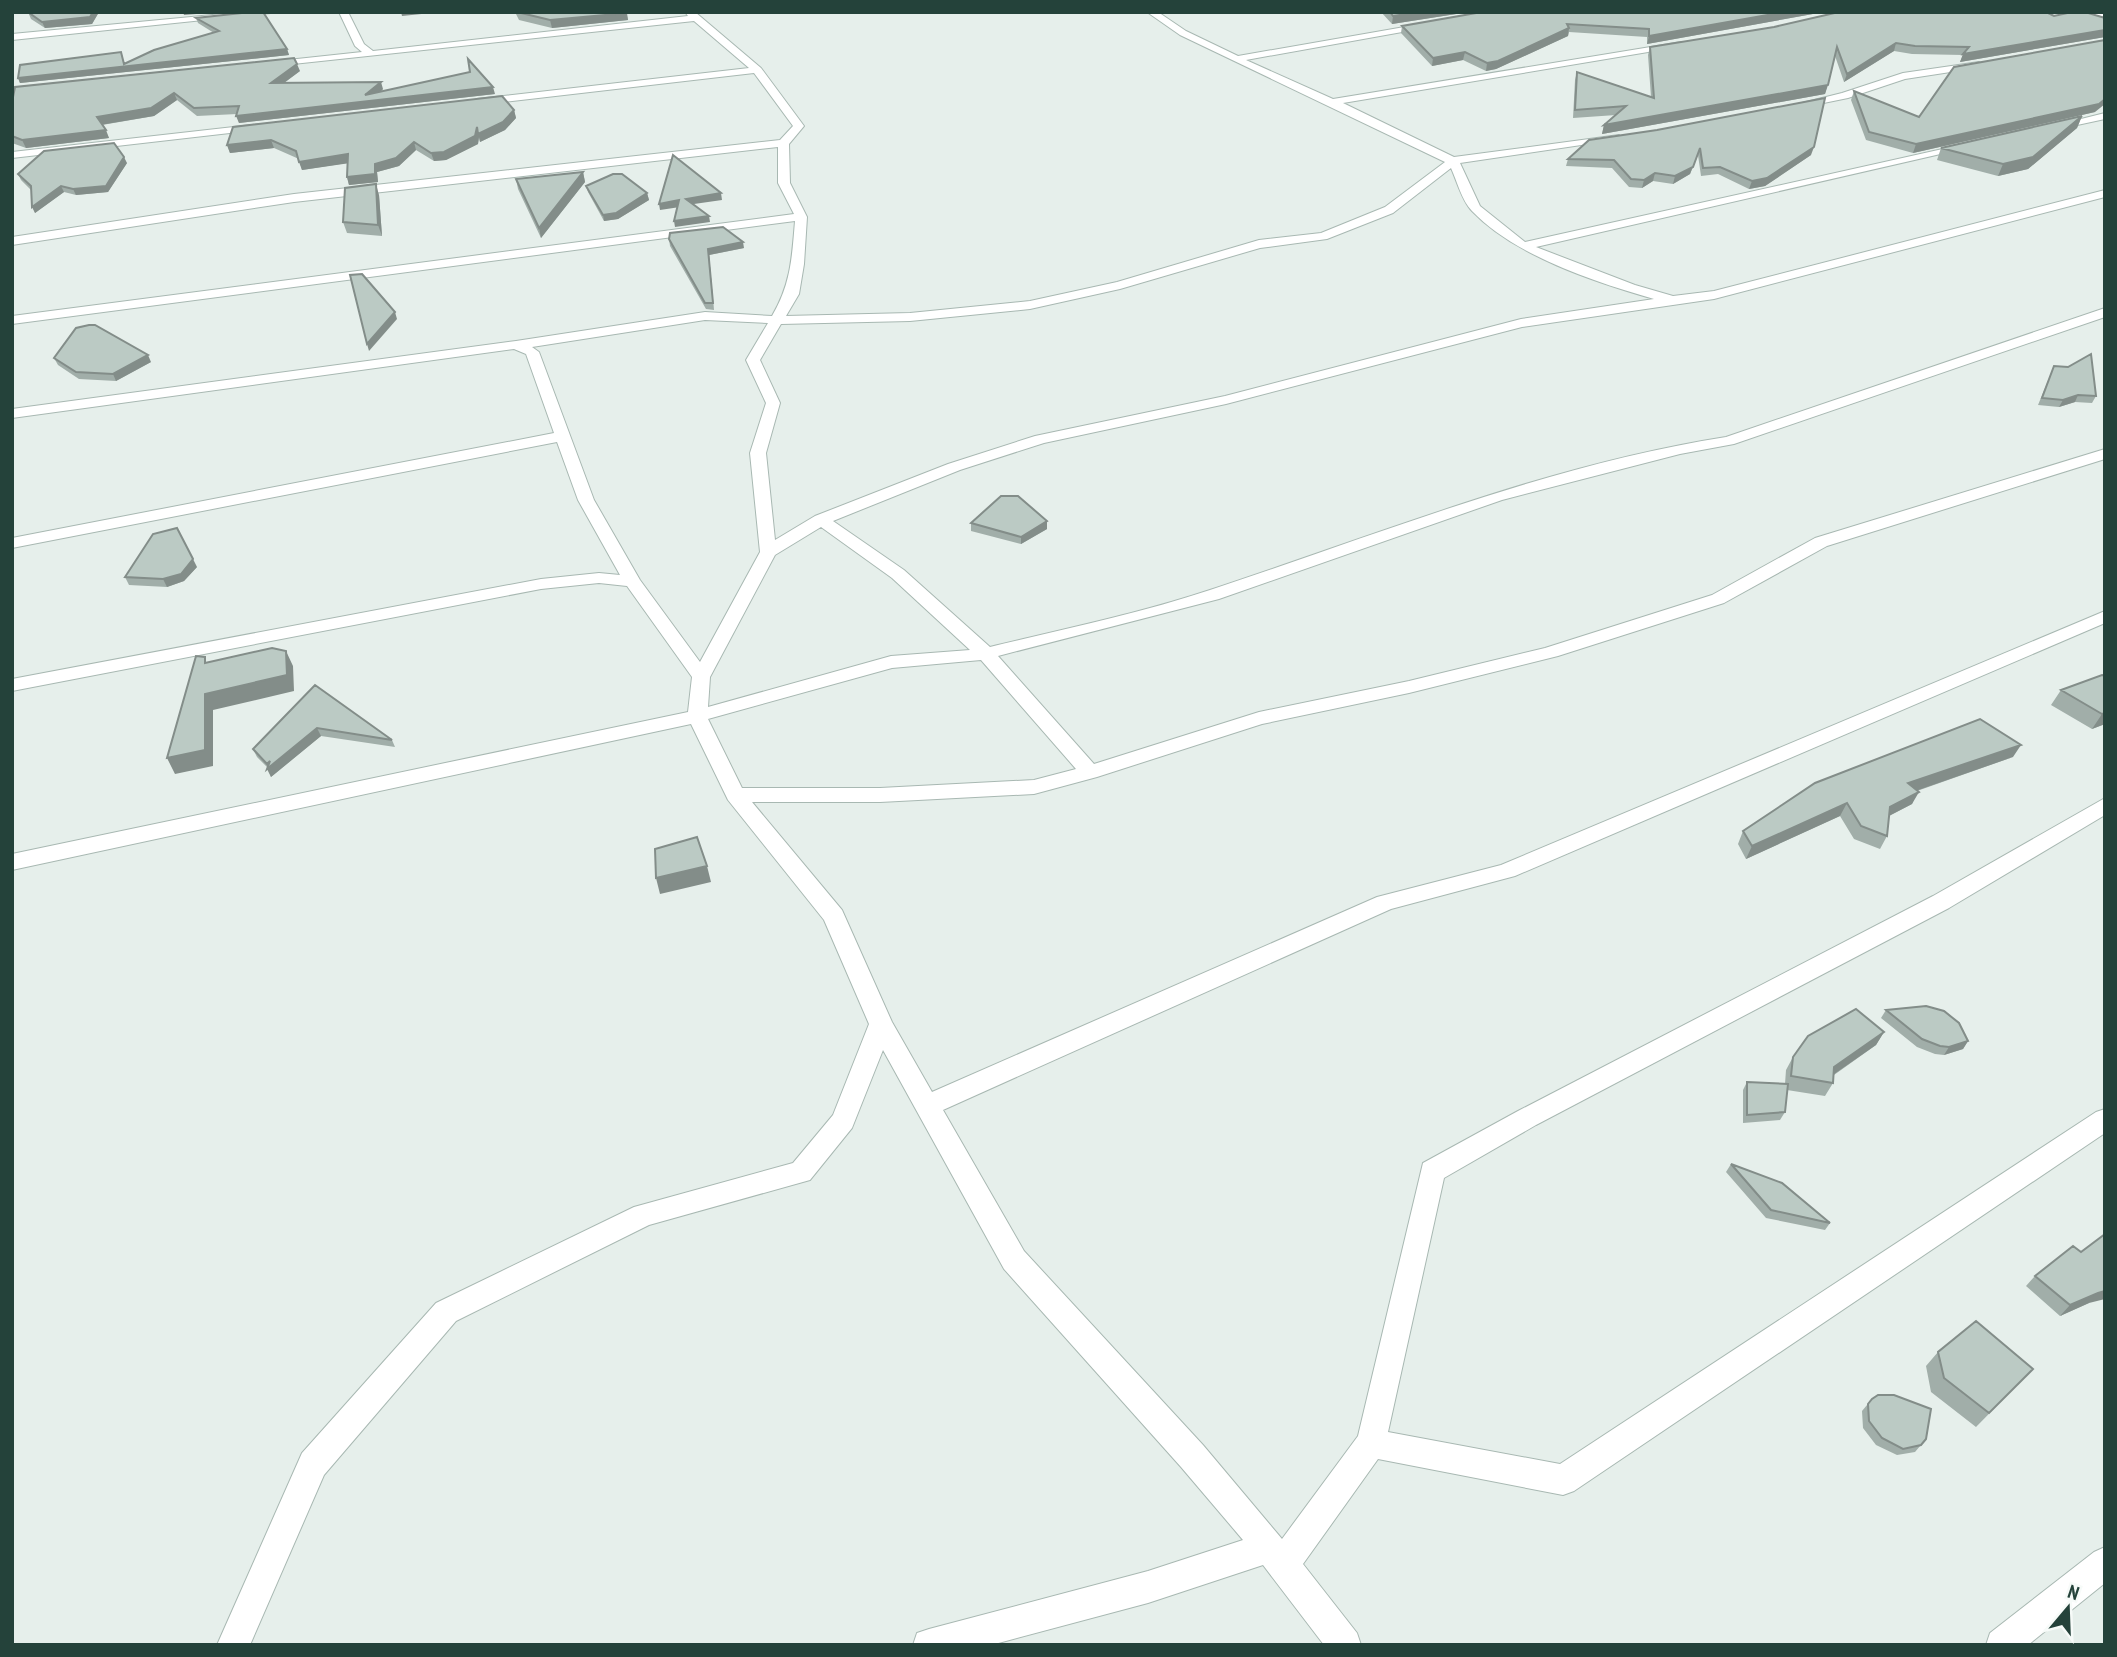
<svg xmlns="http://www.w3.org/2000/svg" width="2117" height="1657" font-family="'PT Sans Narrow',sans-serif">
<rect width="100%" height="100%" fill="#e6efeb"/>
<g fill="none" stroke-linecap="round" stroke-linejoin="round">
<defs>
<path id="minor" d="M244 12H280L12 40V34Z
M339 12H348L364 44 373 51 688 16 685 12H695L761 68 804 126 789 144 790 183 807 217 804 264 799 294 786 316 910 313 1030 301 1117 282 1259 240 1321 233 1385 207 1445 162 1180 35 1147 12H1158L1186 31 1238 56 1433 22 1435 24 1430 27 1246 60 1333 99 1681 42V46L1678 47 1343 103 1454 157 1619 135 1620 137 1615 140 1460 163 1480 206 1525 242 1965 144 1971 147 1536 247 1635 285 1673 296 1714 291 2105 190V197L1714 299 1522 327 1226 404 1044 443 960 470 833 521 904 570 990 647C1063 629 1138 614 1210 590 1380 534 1548 465 1726 437L2105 308V317L1734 444 1680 454 1502 500 1219 599 998 656 1094 764 1259 712 1409 681 1545 648 1712 595 1815 538 2105 449V459L1827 546 1724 603 1558 656 1409 693 1262 724 1097 777 1034 794 880 802H752L842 910 892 1022 932 1092 1377 897 1501 865 2105 611V623L1515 876 1391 909 943 1110 1024 1251 1203 1445 1282 1539 1358 1436 1423 1163 1518 1111 1933 896 2105 798V815L1949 908 1536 1125 1444 1178 1388 1432 1560 1464 2096 1112 2105 1109V1133L1574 1491 1563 1495 1378 1459 1303 1564 1357 1633 1361 1645H1324L1263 1565 1148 1603 991 1645H913L917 1633 929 1629 1148 1571 1243 1540 1181 1467 1004 1269 883 1050 852 1128 810 1180 649 1225 456 1321 324 1475 250 1645H217L302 1453 436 1303 634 1207 793 1163 833 1115 869 1024 824 920 728 800 691 724 12 870V854L688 712 692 677 627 586 599 583 541 589 12 691V679L541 579 599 573 620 575 578 500 557 442 12 548V538L554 433 526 354 514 349 12 418V409L516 341 705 312 772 316C791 284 792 257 795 221L12 324V316L794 214 778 183V147L294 202 12 245V237L294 194 780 140 793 126 754 73 477 105 472 102 477 99 749 68 694 21 265 67V63L269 62 362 52 355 46ZM1451 168C1457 181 1462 201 1472 211 1515 256 1595 282 1654 299L1521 319 1225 396 1035 436 948 464 815 516 775 540 766 453 780 403 760 360 781 324 910 321 1030 309 1120 289 1260 248 1327 239 1393 213ZM705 320 768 323 746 360 766 403 750 453 760 552 700 662 640 580 594 500 539 352 532 347ZM821 527 892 578 970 650 891 656 708 707 710 677 775 555ZM981 660 1076 769 1034 780 880 788H742L708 719 892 668Z
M2090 12H2105V17L2091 14Z
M1979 62 1984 65 1983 67 1905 79 1848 98 1799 108 1794 105 1842 93 1903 73Z
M2105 113V119L2054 130 2049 127Z
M261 124 265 125V129L12 158V152Z
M2105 1547V1583L2028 1645H1986L1990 1633 2094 1552Z"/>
</defs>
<use href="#minor" stroke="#a8b8b2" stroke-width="2"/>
<use href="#minor" fill="#fff" fill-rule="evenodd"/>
</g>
<path fill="#a1aea9" d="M28 12H99L92 24 45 28 31 19Z
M515 12H626L628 20 552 28 519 20Z
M1381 12H1469L1392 24Z
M1482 12H1824L1647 44V37L1569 32 1568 36 1496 69 1486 71 1463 60 1432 66 1401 33 1402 26Z
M2054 16 2105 18V37L1960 62 1963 55 1912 54 1894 51 1844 82 1835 56 1825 94 1602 134 1604 125 1616 115 1573 118 1575 80 1577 72 1651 97 1648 55 1650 47 1774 27Z
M196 18 287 49 289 55 20 83 18 78 125 64 214 33 198 23Z
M300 71 284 83 383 89 381 92 495 94 239 123 237 114 197 116 177 100 154 116 102 125 109 138 26 148 12 143V102Z
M1854 91 1919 117 2095 112 1913 153 1866 140 1851 100Z
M514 110 516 118 505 130 480 142 479 137 478 144 446 160 434 161 416 150 399 166 377 172 378 182 349 185 347 177V163L302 170 299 159 274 148 230 153 227 145Z
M2082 116 2077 128 2028 169 1998 176 1937 160 1941 148Z
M1589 140 1811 155 1765 186 1749 189 1718 174 1701 176 1698 155 1690 174 1673 184 1653 181 1642 188 1629 187 1612 168 1566 166 1568 159Z
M127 163 108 192 76 195 64 192 35 213 31 190 21 180 18 174Z
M583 172 585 182 541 238 518 189 516 179Z
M586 186 647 193 649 200 618 219 604 221 588 192Z
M379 195 382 236 347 233 343 222Z
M669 239 744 248 709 255 714 310 706 309 670 246Z
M54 358 151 362 116 381 79 379 58 365Z
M2054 366 2096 396 2092 403 2075 402 2059 407 2038 405Z
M971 523 1047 529 1021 544 971 531Z
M197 567 184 581 167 587 129 585 125 577Z
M2105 676V724L2092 729 2051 705 2061 690Z
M315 685 392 740 395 747 321 736 271 777 268 768 257 757 253 749Z
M2013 757 1917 791 1912 804 1889 816 1887 836 1880 849 1854 839 1840 816 1746 859 1738 844 1743 831Z
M1886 1010 1968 1041 1963 1049 1944 1055 1935 1054 1917 1047 1881 1018Z
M1884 1032 1876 1045 1834 1075 1833 1083 1825 1096 1787 1090 1785 1112 1780 1120 1743 1123V1090L1747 1082 1785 1084 1786 1070 1793 1057Z
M1731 1164 1830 1223 1825 1230 1766 1218 1726 1172Z
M2081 1252 2089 1303 2060 1316 2026 1286 2035 1276Z
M1938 1352 2033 1369 1976 1427 1931 1392 1926 1366Z
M1872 1399 1926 1439 1915 1452 1897 1455 1876 1445 1863 1428 1862 1411Z"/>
<path fill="#838d89" d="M93 12H99L92 24 45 28 42 22Z
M183 12H221L184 15Z
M401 12H441L402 16Z
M1419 12H1469L1392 24 1393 16Z
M1784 12H1824L1647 44 1649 36Z
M627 13 628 20 552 28 550 20Z
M1569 28 1568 36 1496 69 1486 71 1487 63Z
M2105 30V37L1960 62 1963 54Z
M1896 43 1894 51 1844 82 1847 74Z
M287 49 289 55 20 83 18 78Z
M1465 52 1463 60 1432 66 1433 58Z
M297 64 300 71 273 91 271 83Z
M381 82 383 89 370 101 493 87 495 94 239 123 236 116 365 95Z
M1828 85 1825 94 1602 134 1604 125Z
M174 93 177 100 154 116 100 125 97 117Z
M2105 99V104L2095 112 1913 153 1916 144Z
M514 110 516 118 505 130 480 142 479 137 478 144 446 160 434 161 431 153 477 127Z
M2082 116 2077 128 2028 169 1998 176 2003 164Z
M106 130 109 138 26 148 22 140Z
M271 140 274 148 230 153 227 145Z
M414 142 416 150 399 166 377 172 378 182 349 185 347 177 375 164Z
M1814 147 1811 155 1765 186 1749 189 1752 181Z
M1700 148 1690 174 1673 184 1675 176Z
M348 154 350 163 302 170 299 162Z
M124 157 127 163 108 192 76 195 73 189Z
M583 172 585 182 541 238 539 228Z
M1655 173 1653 181 1642 188 1644 180Z
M376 184 379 195 382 236 378 225Z
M61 186 64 192 35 213 32 207Z
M647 193 649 200 618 219 604 221 603 215Z
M721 193 722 200 687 205 686 199Z
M679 200 680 207 660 210 659 204Z
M709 216 710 222 675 227 674 221Z
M743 242 744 248 709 255 714 310 708 249Z
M395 312 397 319 369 351 367 344Z
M148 355 151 362 116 381 113 374Z
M2078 395 2075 402 2059 407 2063 400Z
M1047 521V529L1021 544V537Z
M193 559 197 567 184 581 167 587 163 579Z
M286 651 293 666 294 691 213 710V766L175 774 167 758 205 694Z
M2105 713V724L2092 729 2102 714Z
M317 728 321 736 271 777 267 769 269 767 267 764Z
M2021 745 2013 757 1901 796 1908 783Z
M1919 792 1912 804 1883 819 1890 807Z
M1847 803 1840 816 1746 859 1752 846Z
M707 866 711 882 660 894 656 878Z
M1884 1032 1876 1045 1827 1079 1834 1067Z
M1968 1041 1963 1049 1944 1055 1949 1047Z
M2105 1291V1299L2089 1303 2060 1316 2070 1305 2098 1293Z"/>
<path fill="#bbcac4" stroke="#838d89" stroke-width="2" d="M28 12H93L90 17 42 22Z
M251 12H263L287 49 18 78 20 65 121 52 124 64 154 50 219 31 196 18Z
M517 12H626L627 13 550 20Z
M1390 12H1419L1393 16Z
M1482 12H1784L1649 36V29L1567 24 1569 28 1498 61 1487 63 1465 52 1433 58 1402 26Z
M1839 12H2046L2054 16 2072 12H2085L2105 18V30L1963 54 1969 47 1915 46 1896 43 1847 74 1837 47 1828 85 1604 125 1626 106 1575 110 1577 72 1654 98 1650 47 1774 27Z
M2105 40V99L2099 104 1916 144 1869 132 1854 91 1919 117 1954 67Z
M294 58 297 64 271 83 381 82 365 95 470 72 468 59 493 87 236 116 239 106 194 108 174 93 151 108 97 117 106 130 22 140 12 136V102L15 87Z
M502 96 514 110 503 122 478 134 477 127 475 136 444 152 431 153 414 142 396 158 375 164V174L347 177 348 154 299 162 296 151 271 140 227 145 233 127Z
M1825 98 1814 147 1767 178 1752 181 1720 167 1703 168 1700 148 1693 167 1675 176 1655 173 1644 180 1631 179 1614 160 1568 159 1589 140 1657 130Z
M2082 116 2033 157 2003 164 1941 148Z
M114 143 124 157 106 186 73 189 61 186 32 207 31 186 18 174 44 151Z
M673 155 721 193 686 199 709 216 674 221 679 200 659 204Z
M583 172 539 228 516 179Z
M613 174H622L647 193 616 213 603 215 586 186Z
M376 184 378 225 343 222 345 188Z
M723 227 743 242 708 249 713 303H705L669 239 670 233Z
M362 274 395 312 367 344 350 275Z
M89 325H95L148 355 113 374 76 372 54 358 76 328Z
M2091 354 2096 396 2078 395 2063 400 2042 398 2054 366 2068 367Z
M1001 496H1018L1047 521 1021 537 971 523Z
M177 528 193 559 181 574 163 579 125 577 153 534Z
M272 648 286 651 287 675 205 694V750L167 758 196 656 205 657V663Z
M2102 675 2105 676V713L2102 714 2061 690Z
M315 685 392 740 317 728 267 769 270 761 267 764 253 749Z
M1980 719 2021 745 1908 783 1919 792 1890 807 1887 836 1861 826 1847 803 1752 846 1743 831 1815 783Z
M697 837 707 866 656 878 655 849Z
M1926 1006 1944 1011 1959 1023 1968 1041 1949 1047 1940 1046 1922 1039 1886 1010Z
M1856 1009 1884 1032 1834 1067 1833 1083 1791 1076 1793 1057 1808 1036Z
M1747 1082 1788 1084 1785 1112 1747 1115Z
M1731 1164 1782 1183 1830 1223 1771 1210Z
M2105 1234V1291L2098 1293 2070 1305 2035 1276 2073 1246 2081 1252Z
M1976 1321 2033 1369 1989 1413 1944 1378 1938 1352Z
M1878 1395H1894L1931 1409 1926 1439 1921 1445 1903 1449 1882 1438 1869 1421 1868 1404 1872 1399Z"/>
<rect width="2117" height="1657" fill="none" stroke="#24423a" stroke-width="28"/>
<g transform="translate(2068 1608) rotate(19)" stroke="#f7fbf9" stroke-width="5" paint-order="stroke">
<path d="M0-5L12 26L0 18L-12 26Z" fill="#24423a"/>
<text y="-10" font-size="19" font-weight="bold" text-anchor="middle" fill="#24423a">N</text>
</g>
</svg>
